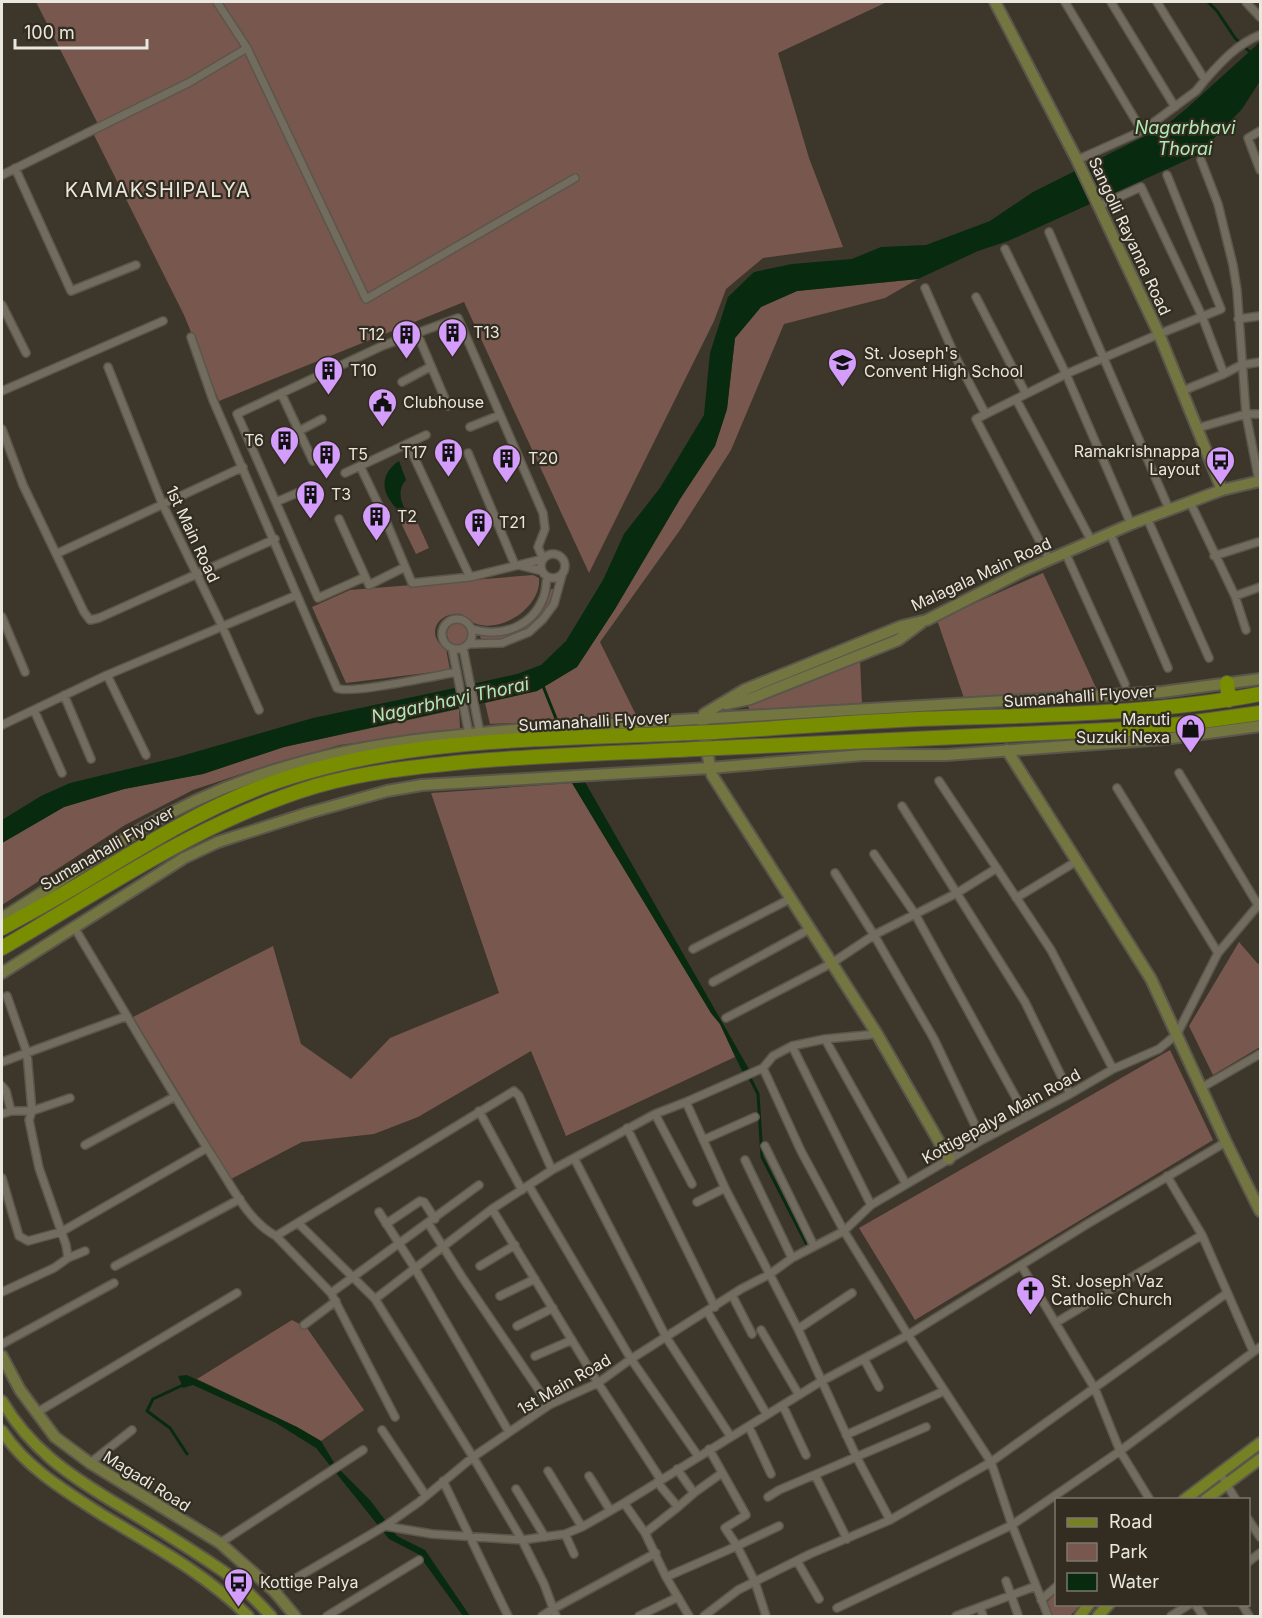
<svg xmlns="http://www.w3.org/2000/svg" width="1262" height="1618" font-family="Inter,sans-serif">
<rect width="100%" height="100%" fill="#3c372a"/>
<path fill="#78574e" d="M36 2H887L778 53 809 158 843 247 763 258 726 289 714 321 589 573 464 302 219 401 184 315 93 133 97 122Z
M918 279 885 298 784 324 731 450 680 530 600 642 637 717 490 724 485 703 537 691 577 667 615 609 680 499 715 446 727 409 735 338 761 307 797 291Z
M415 517 429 548 416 554 401 523Z
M1043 573 1098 692 964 698 937 620Z
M533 575 539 578C542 606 501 635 474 623 465 619 465 612 454 614 433 617 428 638 446 649L450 670 346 683 312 607 350 590Z
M551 589H554C547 624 514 642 481 640L480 635C511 640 545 621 551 589Z
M447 634a11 11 0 1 1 22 0a11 11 0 1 1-22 0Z
M860 659 862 704 750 711 748 706Z
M459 709 460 729 340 745 271 764 193 790 125 825 2 905V843L64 807 124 789 203 774 284 747Z
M572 783 711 1013 720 1024 735 1057 566 1136 531 1051 418 1117 374 1134 302 1142 231 1179 133 1017 273 946 301 1044 351 1079 390 1038 499 993 431 793Z
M1239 942 1258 964 1260 963V1047L1213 1075 1189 1026Z
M1170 1050 1213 1140 915 1320 859 1228Z
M292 1320 307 1328 364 1410 321 1441 297 1427 197 1379Z
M1056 1593V1604L1080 1605 1070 1616H1053L1046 1603Z"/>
<path fill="#082a0f" d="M1260 42V81L1242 109 1198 155 1008 241 978 251 918 279 797 291 761 307 735 338 727 409 715 446 680 499 615 609 577 667 537 691 284 747 203 774 124 789 64 807 2 843V820L41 796 70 783 178 757 313 718 455 688 517 674 541 665 566 641 603 580 624 534 660 488 704 415 710 353 728 297 754 272 792 264 852 259 881 247 926 245 990 221 1033 192 1165 126 1186 109Z
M399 461 406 480C398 488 399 502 407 511L403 514C384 500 375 477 399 461Z
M585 782 750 1071 743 1073 720 1024 711 1013 572 783Z
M187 1375 297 1427 321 1441 336 1466 370 1500 397 1536 425 1550 470 1616H463L418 1554 389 1539 316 1448 276 1423 193 1385 183 1388 178 1376Z"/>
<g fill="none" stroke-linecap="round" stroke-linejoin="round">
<path stroke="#082a0f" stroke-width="3" d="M1208 2 1217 11 1235 38 1251 53
M543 686 557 721
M748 1074 758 1094 762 1157 807 1245
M183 1385 153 1399 147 1411 170 1428 187 1454"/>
<defs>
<path id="street" d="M217 2 247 48
M1065 2 1142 131 1196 91 1205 80 1157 2
M1111 2 1175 107
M1246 2 1260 17
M1205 80C1221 62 1237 44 1260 35
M1260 131 1248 138 1260 170
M1077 160 1142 131
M1201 160 1218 204 1233 265 1237 290 1246 414 1259 481
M15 168 71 291 136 265
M2 175 190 82 247 48 366 299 575 178
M1099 206 1141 187 1202 316 1224 374 1182 391
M1049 232 1169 509
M1005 249 1066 374 1131 524
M925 288 955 356 985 413
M976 297 1026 394
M2 305 26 353
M1238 319 1260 316
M417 333 448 406
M191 337 213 400 337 688C348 695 439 675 457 672
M108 367 162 503 223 628 259 710
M1224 374 1241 365 1260 362
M402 382 430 367
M2 391 163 321
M281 393 313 461
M1016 399 1091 540
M470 427 500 415
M1198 428 1246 414H1260
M2 429 23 485 84 612 90 620 99 618 275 539
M299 431 322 419
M408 444 470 577 412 583 383 514 360 466 426 435
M468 453 515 565
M345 473 360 466
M276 502 311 487
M1190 502 1235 596 1246 630
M1147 518 1209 658
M339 519 369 585 405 567
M1110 533 1168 668
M1065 552 1125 684
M56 554 243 467
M541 566a12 12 0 1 1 24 0a12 12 0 1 1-24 0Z
M1214 556 1258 542
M1049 559 976 419 1066 374 1159 334 1221 309 1167 175
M518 565 542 571
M365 577 318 598 237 414 382 346 458 318 543 513 545 529 538 547 543 559 470 577
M1235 596 1260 587
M2 617 25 672
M442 634a15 15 0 1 1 30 0a15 15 0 1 1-30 0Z
M472 629C501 638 533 627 544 596 546 590 546 583 547 577
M469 644 502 643 529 632 543 619 554 604 562 575
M452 648 469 734
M463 648 480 733
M107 675 146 755
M64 695 91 759
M34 710 62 773
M2 725 107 675 297 595
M1179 773 1258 905
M939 781 1051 950 1113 1069
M1117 788 1218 953
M902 806 1025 1002 1070 1094
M874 854 915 914 1026 1116
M835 873 874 935 934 1039 982 1140
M1016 898 1077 861
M74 927 127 1016
M693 949 790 899
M713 982 810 929
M726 1018 832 963 874 935 957 893 997 868
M825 1039 906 1184
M792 1046 871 1205
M2 1062 127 1016C156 1065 185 1114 216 1162 232 1187 249 1222 276 1236L514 1091 519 1096 552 1170 655 1114 686 1102 763 1068 773 1056 792 1046 825 1039 877 1034
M763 1068 801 1151 844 1231 908 1335 991 1462 1012 1525 1048 1616
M2 1086 6 1091 11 1111
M1201 1088 1260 1054
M686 1102 725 1188 798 1329 857 1458 890 1520
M479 1111 522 1190
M2 1114 11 1111H32L70 1098
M655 1114 692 1184
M627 1128 715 1307
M703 1140 755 1117
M85 1145 174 1097
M765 1146 814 1246
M574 1158 666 1337 731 1437
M745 1160 792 1258
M552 1170 492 1209 375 1299 473 1457 522 1540 544 1584 556 1616
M1167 1176 1202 1235 1253 1351
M2 1178 19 1236 28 1241 61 1232 207 1148
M529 1186 631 1359 698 1456
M697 1202 725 1188
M492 1209 598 1383 661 1480
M379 1212 414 1267 509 1432
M298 1223 375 1299
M428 1223 462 1277 549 1405
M386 1224 420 1201 424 1202 435 1219
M276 1236 331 1293 395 1417
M68 1258 85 1251
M1021 1265 1095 1389 1120 1451 1150 1500
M115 1266 240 1199
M480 1266 515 1245
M2 1292 54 1268 68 1258 66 1245 39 1168 29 1120 32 1111 27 1053 7 996
M331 1293 479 1185
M732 1295 752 1334
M500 1296 535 1279
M707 1311 767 1415
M1057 1322 1202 1235
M304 1325 336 1301
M517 1326 553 1308
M798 1329 852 1293
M761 1330 799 1395
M2 1344 114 1283
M535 1356 572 1340
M864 1359 879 1387
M783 1406 806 1455
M36 1413 237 1293
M749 1427 771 1474
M382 1430 426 1496
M846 1435 944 1391
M709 1449 746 1515 725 1528 737 1546 779 1526
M90 1463 132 1430
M677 1469 694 1493
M548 1471 582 1527
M1220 1473 1236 1500
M815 1475 847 1539
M589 1476 610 1510
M443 1481 508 1616
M657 1482 678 1507 694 1493 722 1473
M516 1489 545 1537
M768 1497 779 1490 926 1427
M624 1503 645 1533 666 1577 689 1616
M1248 1519 1260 1537
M385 1526 432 1534 522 1540 565 1534 582 1527 624 1503 820 1382 908 1335 1089 1223 1226 1142
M645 1533 678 1507
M565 1534 574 1554
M220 1543 363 1450
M797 1561 819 1599
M1248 1562 1260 1553
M666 1577 737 1546 755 1582 766 1616
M1006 1581 1018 1615
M274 1591 385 1526 419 1502 473 1457 549 1405 598 1383 631 1359 741 1289 770 1274 792 1258 844 1231 871 1205 982 1140 1070 1094 1113 1069 1159 1049 1177 1034 1218 953 1260 903
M1041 1600 1056 1587
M1195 1604 1203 1616
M1242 1604 1249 1616
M980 1607 983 1616
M837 1608 1012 1525 1120 1451 1260 1347
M327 1616 419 1560
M542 1616 553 1609 656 1553
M639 1616 678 1597
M704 1616 738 1590 810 1554 890 1520 991 1462 1227 1293
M956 1616 1036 1586
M1171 1616 1190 1604"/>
<path id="secondary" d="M995 2 1077 160 1159 334 1222 490
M726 704 750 699 898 640 921 623
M1007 750 1151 979 1226 1142 1260 1211
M2 918C47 890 91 860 136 832 185 803 241 779 295 764 370 742 448 736 525 729L1162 692 1260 679
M2 973 184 858 218 842 308 813 387 791 422 785 710 768 863 755H946L1164 739 1260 726
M949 1159 877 1034 712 775 702 729 704 714 744 690 902 626 927 620 1023 571 1131 524 1222 490 1260 481
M2 1356 20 1390 55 1437 90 1463 220 1543 274 1591 295 1616"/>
<path id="primary" d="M2 1401C30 1448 66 1473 112 1501 147 1522 183 1544 217 1567 237 1580 255 1599 271 1616
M2 1431C27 1469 67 1492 104 1516 154 1546 207 1575 248 1616
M1184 1500 1260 1443
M1205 1500 1260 1459
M1080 1616 1089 1604
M1098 1616 1109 1604"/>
<path id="highway" d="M1227 683 1229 700
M714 732C782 728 851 722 919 719 1034 715 1148 715 1260 694
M718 748 1129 729 1181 724 1260 713
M2 928C28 914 55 899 80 884 140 848 198 811 264 786 398 736 548 740 689 733
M2 948C104 889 202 820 316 786 365 772 414 767 464 762 541 755 619 753 696 749"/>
</defs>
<use href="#street" stroke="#5b564b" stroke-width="10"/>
<use href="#secondary" stroke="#5b564b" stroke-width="14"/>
<use href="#primary" stroke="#5b564b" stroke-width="14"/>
<use href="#highway" stroke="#5b564b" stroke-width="16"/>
<use href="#street" stroke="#716c5d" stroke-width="7"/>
<use href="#secondary" stroke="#737641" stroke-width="10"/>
<use href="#primary" stroke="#768025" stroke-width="10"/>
<use href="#highway" stroke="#798d00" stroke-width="14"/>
<defs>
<path id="highway-bridge" d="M689 733 714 732
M696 749 718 748"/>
</defs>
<use href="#highway-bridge" stroke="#5b564b" stroke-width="16" stroke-linecap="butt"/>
<use href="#highway-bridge" stroke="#798d00" stroke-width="14"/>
</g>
<defs>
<symbol id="building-pin" viewBox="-11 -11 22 30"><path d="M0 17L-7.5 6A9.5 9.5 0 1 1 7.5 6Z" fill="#d49cfb" stroke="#322d20"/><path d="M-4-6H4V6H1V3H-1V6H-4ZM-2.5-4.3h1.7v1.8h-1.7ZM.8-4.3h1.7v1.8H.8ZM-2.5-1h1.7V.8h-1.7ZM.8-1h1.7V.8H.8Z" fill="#111"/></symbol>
<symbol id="school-pin" viewBox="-11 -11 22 30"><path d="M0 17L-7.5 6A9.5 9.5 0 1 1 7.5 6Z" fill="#d49cfb" stroke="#322d20"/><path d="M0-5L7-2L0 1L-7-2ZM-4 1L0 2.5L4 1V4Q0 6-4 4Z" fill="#111"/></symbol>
<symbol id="civic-pin" viewBox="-11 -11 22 30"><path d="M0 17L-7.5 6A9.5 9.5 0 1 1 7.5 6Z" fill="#d49cfb" stroke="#322d20"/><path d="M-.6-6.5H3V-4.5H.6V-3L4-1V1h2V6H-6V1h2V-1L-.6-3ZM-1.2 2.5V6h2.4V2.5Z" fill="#111"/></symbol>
<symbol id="bus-pin" viewBox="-11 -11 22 30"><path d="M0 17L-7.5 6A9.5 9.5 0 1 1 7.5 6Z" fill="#d49cfb" stroke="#322d20"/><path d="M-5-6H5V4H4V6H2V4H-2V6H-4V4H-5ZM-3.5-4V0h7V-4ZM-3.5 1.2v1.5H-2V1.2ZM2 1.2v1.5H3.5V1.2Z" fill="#111"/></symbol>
<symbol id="shop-pin" viewBox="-11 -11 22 30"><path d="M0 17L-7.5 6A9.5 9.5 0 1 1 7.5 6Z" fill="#d49cfb" stroke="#322d20"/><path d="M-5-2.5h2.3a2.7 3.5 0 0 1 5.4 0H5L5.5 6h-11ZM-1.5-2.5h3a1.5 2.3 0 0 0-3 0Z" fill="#111"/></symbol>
<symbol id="church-pin" viewBox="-11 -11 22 30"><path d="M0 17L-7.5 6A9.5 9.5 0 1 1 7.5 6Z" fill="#d49cfb" stroke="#322d20"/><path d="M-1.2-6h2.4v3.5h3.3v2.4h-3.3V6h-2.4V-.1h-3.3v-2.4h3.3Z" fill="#111"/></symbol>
</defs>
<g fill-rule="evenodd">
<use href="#building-pin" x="436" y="316" width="33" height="45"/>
<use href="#building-pin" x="390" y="318" width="33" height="45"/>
<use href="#school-pin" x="826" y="346" width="33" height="45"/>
<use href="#building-pin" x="312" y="354" width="33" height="45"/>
<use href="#civic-pin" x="366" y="386" width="33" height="45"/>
<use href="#building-pin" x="268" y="424" width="33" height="45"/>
<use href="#building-pin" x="432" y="436" width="33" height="45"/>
<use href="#building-pin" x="310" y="438" width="33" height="45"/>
<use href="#building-pin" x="490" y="442" width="33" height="45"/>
<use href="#bus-pin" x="1204" y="444" width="33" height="45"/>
<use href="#building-pin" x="294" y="478" width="33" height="45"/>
<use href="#building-pin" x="360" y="500" width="33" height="45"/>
<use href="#building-pin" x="462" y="506" width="33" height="45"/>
<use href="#shop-pin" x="1174" y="712" width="33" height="45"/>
<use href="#church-pin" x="1014" y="1274" width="33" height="45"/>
<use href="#bus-pin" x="222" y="1566" width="33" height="45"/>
</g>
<g text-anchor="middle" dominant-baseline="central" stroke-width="4.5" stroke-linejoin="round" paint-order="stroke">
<g font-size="16" fill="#eae7df" stroke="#322d20">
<text transform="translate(1130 236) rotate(65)">Sangolli Rayanna Road</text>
<text transform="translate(193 534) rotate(65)">1st Main Road</text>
<text transform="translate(981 574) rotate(-25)">Malagala Main Road</text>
<text transform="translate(1079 696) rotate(-4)">Sumanahalli Flyover</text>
<text transform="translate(594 721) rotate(-3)">Sumanahalli Flyover</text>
<text transform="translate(107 848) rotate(-30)">Sumanahalli Flyover</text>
<text transform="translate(1001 1116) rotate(-29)">Kottigepalya Main Road</text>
<text transform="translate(564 1384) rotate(-30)">1st Main Road</text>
<text transform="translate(147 1481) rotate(32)">Magadi Road</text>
</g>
<g font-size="16" fill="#eae7df" stroke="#322d20" text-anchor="start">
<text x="473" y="332">T13</text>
<text x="385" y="334" text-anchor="end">T12</text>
<text x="864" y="353">St. Joseph's<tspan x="864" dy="18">Convent High School</tspan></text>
<text x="350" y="370">T10</text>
<text x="403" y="402">Clubhouse</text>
<text x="264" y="440" text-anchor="end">T6</text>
<text x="1200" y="451" text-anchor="end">Ramakrishnappa<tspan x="1200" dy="18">Layout</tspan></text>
<text x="427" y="452" text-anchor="end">T17</text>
<text x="348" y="454">T5</text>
<text x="528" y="458">T20</text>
<text x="331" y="494">T3</text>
<text x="397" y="516">T2</text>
<text x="499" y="522">T21</text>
<text x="1170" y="719" text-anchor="end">Maruti<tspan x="1170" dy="18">Suzuki Nexa</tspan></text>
<text x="1051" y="1281">St. Joseph Vaz<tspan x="1051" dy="18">Catholic Church</tspan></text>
<text x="260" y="1582">Kottige Palya</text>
</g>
<g font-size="18" font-style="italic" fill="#b0eab5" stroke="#322d20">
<text x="1185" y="127">Nagarbhavi<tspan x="1185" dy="21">Thorai</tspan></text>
<text transform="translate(450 700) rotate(-12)">Nagarbhavi Thorai</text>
</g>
<g font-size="20" letter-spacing="1.5" fill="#eae7df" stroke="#322d20">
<text x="158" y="190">KAMAKSHIPALYA</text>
</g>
</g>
<rect width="1262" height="1618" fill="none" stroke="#eae7df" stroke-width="6"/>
<rect x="1055" y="1498" width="195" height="108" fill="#322d20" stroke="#7c776c" stroke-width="1.5"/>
<rect x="1067" y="1518" width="30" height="9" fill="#768025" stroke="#7c776c" stroke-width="1.5"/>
<text x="1109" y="1528" font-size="18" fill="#eae7df">Road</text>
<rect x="1067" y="1543" width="30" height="18" fill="#78574e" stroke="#7c776c" stroke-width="1.5"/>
<text x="1109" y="1558" font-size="18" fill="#eae7df">Park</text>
<rect x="1067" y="1573" width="30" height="18" fill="#082a0f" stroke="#7c776c" stroke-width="1.5"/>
<text x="1109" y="1588" font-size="18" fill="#eae7df">Water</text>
<path d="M15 39v9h132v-9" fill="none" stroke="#eae7df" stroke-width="3"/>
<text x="24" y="39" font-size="18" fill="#eae7df" stroke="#322d20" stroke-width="4.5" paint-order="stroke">100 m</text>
</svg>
